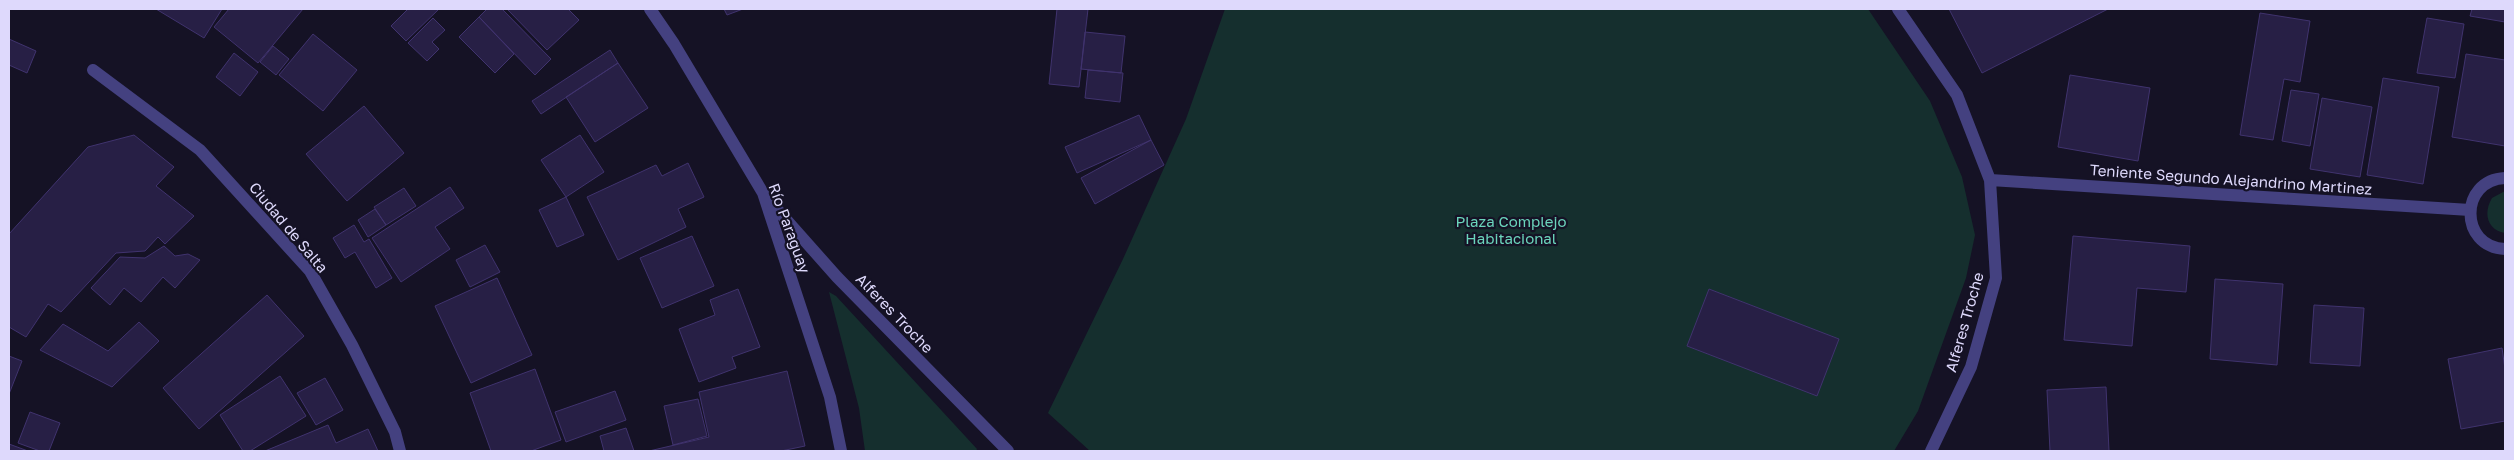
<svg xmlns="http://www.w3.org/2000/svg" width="2514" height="460" font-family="'Golos Text',sans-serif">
<rect width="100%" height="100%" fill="#151225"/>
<path fill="#152f2e" d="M1225 9H1868L1930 101 1962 177 1975 235 1966 278 1918 411 1894 451H1090L1048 413 1123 259 1186 119Z
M2505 191V233C2487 230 2483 213 2492 198Z
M829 292 836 296 977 449 976 451H865L859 408Z"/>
<path fill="#271f45" stroke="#40336e" d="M156 9H222L204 38Z
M229 9H303L258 63 214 27Z
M408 9H439L406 41 391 26Z
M487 9H502L551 59 535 75 479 17Z
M507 9H568L579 20 547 50Z
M724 9H743L727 15Z
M1057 9H1088L1079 87 1049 84Z
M1949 9H2108L1982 73Z
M2472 9H2505V22L2470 16Z
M2260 13 2310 21 2300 82 2284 79 2273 140 2240 135Z
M479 17 514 54 495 73 459 37Z
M433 18 445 30 432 42 439 49 427 61 408 43Z
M2427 18 2464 24 2455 78 2417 73Z
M1085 32 1125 36 1121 73 1081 69Z
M313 34 357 70 323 111 279 75Z
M9 39 36 51 27 73 9 65Z
M273 46 289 59 276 75 260 62Z
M610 50 618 63 541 114 532 101Z
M234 53 258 72 240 96 216 77Z
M2466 54 2505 60V146L2452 137Z
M618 63 648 108 595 142 566 97Z
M1088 70 1123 73 1120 102 1085 98Z
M2070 75 2150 88 2138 161 2058 147Z
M2383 78 2439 87 2423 184 2367 175Z
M2291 90 2319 94 2310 146 2282 141Z
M2322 98 2372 107 2360 177 2310 169Z
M364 106 404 153 347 201 306 154Z
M1139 115 1151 140 1077 173 1065 147Z
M134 135 174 167 156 186 194 216 165 244 158 237 145 251 116 253 61 312 48 304 26 337 9 327V234L88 147Z
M580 135 604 172 566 197 541 160Z
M1151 140 1164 165 1095 204 1081 178Z
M688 163 704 197 678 209 686 227 618 260 587 197 656 165 662 176Z
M450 187 464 208 435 227 450 249 401 282 372 238Z
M404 188 416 206 386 225 374 207Z
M566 197 584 235 557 247 539 210Z
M375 209 386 225 368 237 358 220Z
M354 225 364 242 369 239 392 278 376 288 355 252 345 258 333 238Z
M692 236 714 286 662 308 640 258Z
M2073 236 2190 246 2186 292 2137 288 2132 346 2064 340Z
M485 245 500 272 470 287 456 260Z
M164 246 175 256 188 254 200 260 175 288 163 277 141 302 124 288 110 305 91 288 120 257 145 258Z
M497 278 532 355 471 383 435 306Z
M2215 279 2283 284 2277 365 2210 359Z
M738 289 760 347 732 357 736 368 699 382 679 329 715 315 710 300Z
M1709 289 1839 339 1817 396 1687 346Z
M267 295 304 336 199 429 163 388Z
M2314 305 2364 308 2360 366 2310 363Z
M139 322 159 341 112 387 40 350 63 324 108 351Z
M2502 348 2505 369V421L2461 429 2448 359Z
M9 356 22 361 9 394Z
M535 369 561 440 531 451H491L470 393Z
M787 371 805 446 781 451H649L709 437 699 392Z
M280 376 306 416 250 451H243L220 415Z
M325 378 343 410 316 425 297 393Z
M2106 387 2109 451H2050L2047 390Z
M615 391 626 420 566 442 555 412Z
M698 399 707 436 673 445 664 406Z
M30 412 60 423 49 451H40L18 443Z
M328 425 336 443 368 429 378 451H265Z
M626 428 634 451H604L600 436Z
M9 444 28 451H9Z"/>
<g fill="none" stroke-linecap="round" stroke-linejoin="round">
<path stroke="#444180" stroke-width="12" d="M650 9 674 44 763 193 830 397 841 451
M1898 9 1957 95 1990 180 1996 278 1971 367 1931 451
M93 70 200 150 310 271 352 345 395 432 400 451
M2505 178C2459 180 2459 247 2505 249
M1990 180 2470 210
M766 197 837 277 1008 451"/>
</g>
<g text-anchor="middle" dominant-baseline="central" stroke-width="4.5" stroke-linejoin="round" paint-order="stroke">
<g font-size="15" fill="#ded9fc" stroke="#151225">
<text transform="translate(2231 179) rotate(4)">Teniente Segundo Alejandrino Martinez</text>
<text transform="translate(289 227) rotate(50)">Ciudad de Salta</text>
<text transform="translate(790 228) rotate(70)">Río Paraguay</text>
<text transform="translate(895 313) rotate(46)">Alferes Troche</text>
<text transform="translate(1964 322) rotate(-74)">Alferes Troche</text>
</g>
<g font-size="15" fill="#6bd5bc" stroke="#151225">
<text x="1511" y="221">Plaza Complejo<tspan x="1511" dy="17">Habitacional</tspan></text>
</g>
</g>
<rect width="2514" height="460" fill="none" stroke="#ded9fc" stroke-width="20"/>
</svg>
